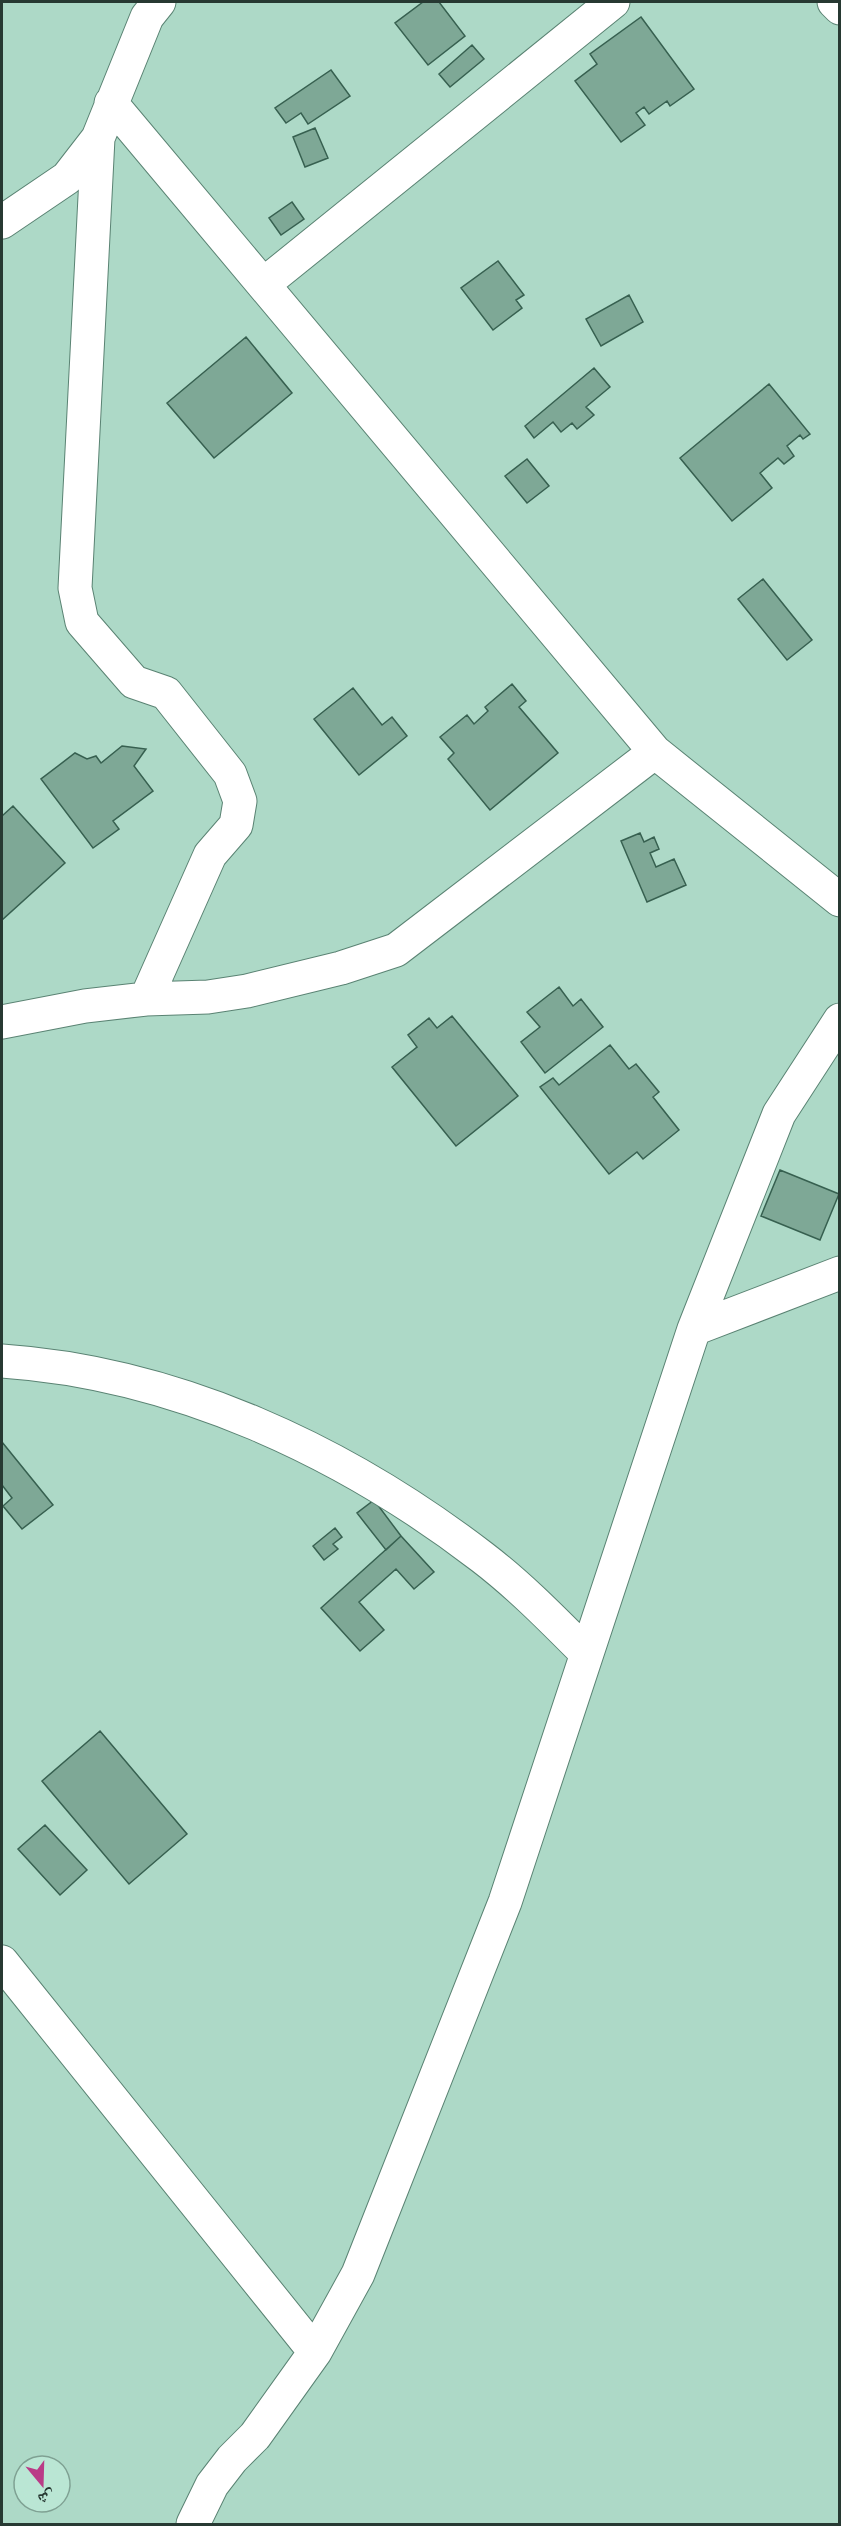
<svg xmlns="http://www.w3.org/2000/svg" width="841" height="2526" font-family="'Fira Sans Condensed','Noto Naskh Arabic',sans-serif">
<rect width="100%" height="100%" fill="#add9c7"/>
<path fill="#7ea896" stroke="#376050" stroke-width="1.5" d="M423 2H439L465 36 428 65 395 23Z
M641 17 694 89 670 106 667 101 649 114 644 107 636 113 645 125 621 142 575 81 597 64 590 54Z
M472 45 484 59 450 87 439 74Z
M331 70 350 96 308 124 301 113 286 123 275 108Z
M315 128 328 158 305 167 293 137Z
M292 202 304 219 281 235 269 218Z
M498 261 524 295 516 300 522 308 493 330 461 288Z
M629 295 643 322 601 346 586 319Z
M246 337 292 393 214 458 167 403Z
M594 368 610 387 586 407 594 415 577 429 572 423 561 432 553 422 534 438 525 426Z
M769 384 810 434 803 439 800 435 787 446 794 456 784 464 778 458 760 473 772 488 732 521 680 458Z
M527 459 549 486 527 503 505 476Z
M763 579 812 640 787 660 738 599Z
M512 684 526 701 519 707 558 753 490 810 448 759 454 753 440 737 467 715 474 724 488 711 485 707Z
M353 688 382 725 392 717 407 736 359 775 314 719Z
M122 746 146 749 134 766 153 791 113 821 119 829 93 848 41 779 75 753 87 759 96 756 101 763Z
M13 806 65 863 2 920V816Z
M640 833 644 842 654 837 659 849 650 853 656 867 674 859 686 885 647 902 621 841Z
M559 987 573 1006 581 999 603 1027 545 1073 521 1042 540 1027 527 1012Z
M452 1016 518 1096 456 1146 392 1067 417 1047 408 1035 429 1018 437 1028Z
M610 1045 629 1069 636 1064 659 1092 653 1097 679 1130 643 1159 637 1152 609 1174 540 1087 553 1078 559 1085Z
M780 1170 839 1194 820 1240 761 1216Z
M2 1442 53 1505 22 1529 3 1506 12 1498 2 1485Z
M374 1500 401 1536 386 1550 357 1513Z
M335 1528 342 1537 333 1544 338 1549 324 1560 313 1546Z
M401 1536 434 1572 414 1589 396 1569 359 1602 384 1630 360 1651 321 1608Z
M100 1731 187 1834 129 1884 42 1781Z
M45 1825 87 1870 60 1895 18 1849Z"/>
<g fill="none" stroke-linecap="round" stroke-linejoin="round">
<defs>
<path id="minor" d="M834 2 840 8
M111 103 655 752 840 900
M98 138 75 588 82 622 134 682 166 693 230 774 240 801 236 825 210 855 146 999
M2 222 67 178 98 138 147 17 159 2
M264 284 613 2
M2 1022 85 1006 146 999 208 997 247 991 341 968 396 950 655 752
M694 1329 840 1273
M2 1361C177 1373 344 1451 482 1557 520 1586 553 1620 586 1653
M2 1962 315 2352
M193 2524 212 2485 232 2459 255 2436 315 2352 358 2274 505 1902 694 1329 779 1114 840 1020"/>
</defs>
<use href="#minor" stroke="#5a8373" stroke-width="35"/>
<use href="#minor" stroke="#fff" stroke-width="33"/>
</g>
<rect width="841" height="2526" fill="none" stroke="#273932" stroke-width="6"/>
<g transform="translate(42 2484) rotate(161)"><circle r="28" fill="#bae6d4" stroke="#7fa193" stroke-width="1.5"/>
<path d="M0-4.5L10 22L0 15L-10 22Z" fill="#ba3b87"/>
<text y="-9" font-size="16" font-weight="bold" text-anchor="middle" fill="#273932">ش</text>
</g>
</svg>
